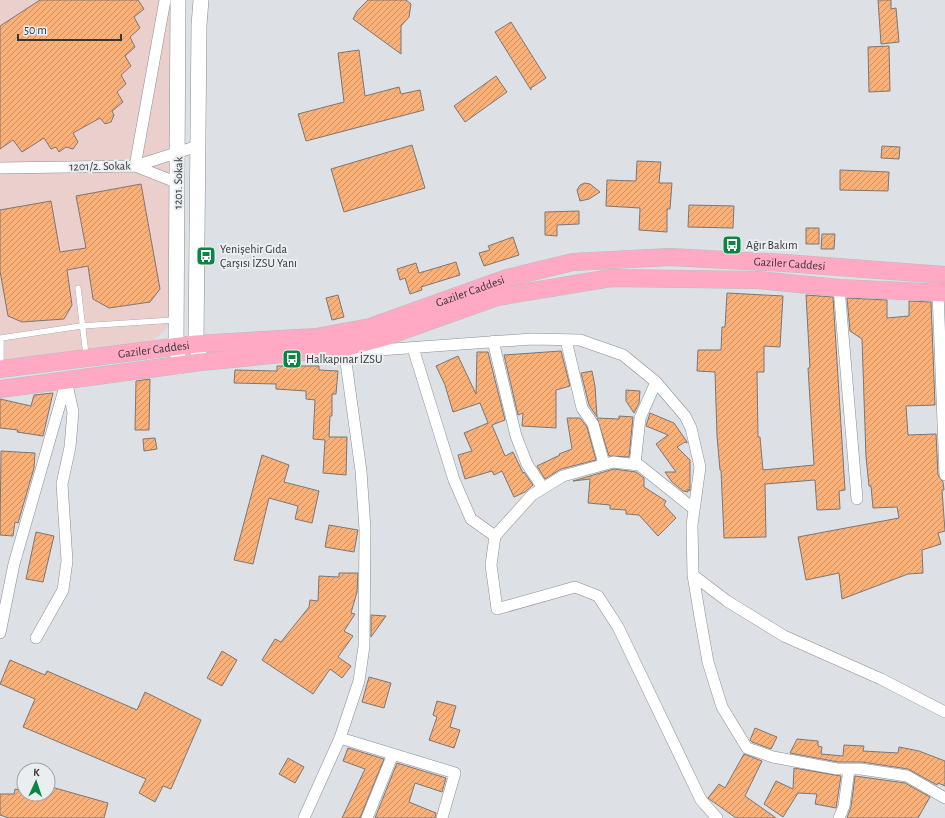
<svg xmlns="http://www.w3.org/2000/svg" width="945" height="818" font-family="'Alegreya Sans',sans-serif">
<defs>
<pattern id="building-hatch" width="6" height="6" patternUnits="userSpaceOnUse"><rect width="6" height="6" fill="#fbb078"/><path d="M-1 1l2-2M0 6l6-6M5 7l2-2" fill="none" stroke="#cc9063"/></pattern>
</defs>
<rect width="100%" height="100%" fill="#dde0e4"/>
<path fill="#eacfcc" d="M0 0H170L169 153 175 320 153 341 0 360Z"/>
<path fill="url(#building-hatch)" stroke="#7b7775" d="M40 0H138L144 9 134 17 140 28 130 37 135 47 125 56 131 66 121 75 126 84 117 92 123 102 112 111 114 115 111 122 105 124 100 118 73 133 78 142 73 149 66 147 59 152 56 147 51 149 44 138 22 152 13 140 0 149V26Z
M368 0H406L411 4 409 17 401 26V54L353 19 357 11Z
M878 0H891V9L896 8 899 42 881 44Z
M511 22 546 78 531 88V90L495 32Z
M889 46 890 91 869 92 868 47Z
M359 50 365 96 399 87 401 94 420 90 424 110 306 141 298 114 344 102 338 53Z
M496 76 507 92 465 122 454 106Z
M412 145 425 188 344 212 331 169Z
M882 146 900 147 899 159 881 158Z
M637 161 661 162 659 183H672L670 209H667V232L639 230 640 208 606 206 607 180 636 181Z
M840 170 889 172 888 191 840 190Z
M585 183 590 184 600 192 589 199 580 201 577 190 580 185Z
M141 184 160 289 150 302 109 308 93 299 88 266 67 270 72 305 64 319 22 322 8 316 0 271V210L51 201 60 252 86 248 76 196Z
M689 205 734 206 733 228 688 227Z
M579 211V224L557 225V236L545 235V212Z
M806 228H819V244H806Z
M822 234H835L834 249H821Z
M513 237 519 255 484 266 479 253 490 250 488 246Z
M456 262 460 275 421 287 422 290 410 294 405 278 400 280 397 269 416 263 419 273Z
M727 293 783 296 780 347 764 346V372H757L758 437H760L763 470 814 465 808 368H810L806 295 833 297 845 490 839 491 840 509 817 510 815 480 765 484 766 537 724 538 721 470H720L717 436 715 372 697 371 698 350H721L722 327H725Z
M338 295 344 317 332 320 326 298Z
M847 298 887 300V318L909 316V301L931 302 935 405 906 406 908 435 936 434 938 475 943 482 944 490H942L945 531 938 533 941 544 922 550 923 573 908 574 842 599 839 573 806 580 798 537 899 518 897 507 873 508 871 486H869L866 457 862 339 850 331Z
M561 351 570 386 556 390V428L522 426 523 413 518 415 504 355Z
M477 352H488L505 420 492 425 505 456 513 452 523 473 524 472 533 485 525 492 514 497 502 471 494 475 492 471 465 479 458 455 472 451 464 433 488 423 480 403 453 412 445 385 436 366 458 356 476 394Z
M277 366H319V370L338 371 336 394H332V416H330L329 437H347L346 475 323 473 325 440 313 439 315 400 306 399V391L276 389V384L234 383 235 370 277 371Z
M592 371 595 386 597 417 589 405 581 373Z
M150 379 149 430H135L136 381Z
M626 390 640 391 639 403 634 413 626 401Z
M53 393 43 436 17 432 18 430 0 428V399L31 406 34 395Z
M650 413 674 423 687 442V443L685 442 677 447 690 460V491L688 489V492L683 491 672 482 665 472H676L656 444 668 435 646 426Z
M619 416 633 417 629 457 609 456 597 418 619 419Z
M567 418H580L587 427 596 460 561 469 545 479 537 466 560 455 559 454 572 449Z
M155 438 157 449 144 451 143 439Z
M1 451 35 453 34 468 18 523 15 522 13 536 0 535Z
M262 455 289 465 284 482 319 491 312 523 295 519 298 506 269 498 253 564 234 560Z
M614 469 636 472 644 478V487L666 501 664 505 676 518 658 536 639 515 626 514V510L610 509V505L588 503 590 479 573 481Z
M329 525 358 530 354 552 325 547Z
M36 532 54 536 43 582 26 579Z
M339 573H358L357 592 351 613 355 614 344 631 353 636 338 657 351 666 342 678 330 669 313 694 262 660 275 639 281 642 309 607 310 600 318 601 319 576 339 577Z
M371 615 386 616 371 637Z
M222 651 237 660 222 686 207 678Z
M10 660 45 675 47 671 137 710 145 692 201 720 171 789 163 786 155 802 139 793 146 779 23 727 35 699 0 684Z
M369 677 391 683 384 708 362 702Z
M437 701 456 706 450 727 460 730 454 748 429 740 437 717 433 715Z
M755 728 777 737 771 749 752 742 750 740Z
M797 739 818 741V746L822 747 821 754 843 756 844 745 864 746 863 751 898 753 899 747 919 751 945 761V786L938 783 937 785 908 769 862 762H838L790 753Z
M348 748 384 759 360 818H342L365 769 343 761Z
M744 754 762 761 745 796 776 818H736L708 798 719 784 725 788Z
M288 758 304 767 295 783 279 774Z
M397 763 446 778 442 792 415 783 409 802 436 813 435 818H375Z
M794 768 841 776 836 808 815 804 817 794 798 793 783 817 764 804 776 781 793 789Z
M855 776 905 783 930 797 918 818H847L851 807Z
M48 786 108 803 104 818H9L0 815V794H14L15 789 24 791V794H48Z"/>
<g fill="none" stroke-linecap="round" stroke-linejoin="round">
<defs>
<path id="lane" d="M78 288 86 355
M1 366V338L81 326 174 320"/>
<path id="street" d="M135 166 165 0
M135 166 178 183
M0 168 135 166 198 146
M839 288 857 499
M938 292 945 475
M566 340 582 408 593 424 604 464
M493 341 516 436 527 464 543 488
M413 348 454 480 471 519 495 536
M352 352 532 339 580 340 623 355 656 382 685 416 691 428 700 467 692 525 693 575 700 617 708 662 722 707 747 748 773 757 837 769H861L907 776 945 798
M635 464 640 418 656 382
M694 509 639 465 613 462 563 476 532 495 495 536 491 565 497 609 575 587 598 596 618 627 701 800 717 818
M693 575 727 601 784 636 881 679 945 712
M0 633 14 564 66 383
M36 638 63 590 67 561 62 484 70 447 73 412 66 380
M340 738 455 773 442 818
M304 818 340 738 359 681 364 646 365 529 361 471 344 348
M367 818 393 754
M839 818 844 806 849 769"/>
<path id="secondary" d="M178 0 176 346 180 366
M201 0 199 25 196 344 201 362"/>
<g id="primary">
<path id="s1" d="M0 369 196 344 316 337 370 327 507 278 573 262 670 257 785 263 945 275"/>
<path d="M0 389 201 362 344 348 385 337 497 297 611 278 758 280 839 288 945 293"/>
</g>
</defs>
<use href="#lane" stroke="#8a8e90" stroke-width="6"/>
<use href="#street" stroke="#8a8e90" stroke-width="12"/>
<use href="#secondary" stroke="#8a8e90" stroke-width="16"/>
<use href="#primary" stroke="#babbbb" stroke-width="18"/>
<use href="#lane" stroke="#fff" stroke-width="5.5"/>
<use href="#street" stroke="#fff" stroke-width="11"/>
<use href="#secondary" stroke="#fff" stroke-width="15"/>
<use href="#primary" stroke="#ffa9c5" stroke-width="17"/>
</g>
<defs>
<symbol id="bus-square" viewBox="-11 -11 22 22"><rect x="-9" y="-9" width="18" height="18" rx="4" fill="#098641" stroke="#eaeef1"/><path d="M-5-6H5V4H4V6H2V4H-2V6H-4V4H-5ZM-3.5-4V0h7V-4ZM-3.5 1.2v1.5H-2V1.2ZM2 1.2v1.5H3.5V1.2Z" fill="#fff"/></symbol>
</defs>
<g fill-rule="evenodd">
<use href="#bus-square" x="721" y="234" width="22" height="22"/>
<use href="#bus-square" x="195" y="245" width="22" height="22"/>
<use href="#bus-square" x="281" y="348" width="22" height="22"/>
</g>
<g text-anchor="middle" dominant-baseline="central" stroke-width="4" stroke-linejoin="round" paint-order="stroke">
<g font-size="12" fill="#353638" stroke="#eaeef1">
<text transform="translate(100 166) rotate(-1)">1201/2. Sokak</text>
<text transform="translate(178 183) rotate(-89)">1201. Sokak</text>
<text stroke="none"><textPath href="#s1" startOffset="803">Gaziler Caddesi</textPath></text>
<text stroke="none"><textPath href="#s1" startOffset="479">Gaziler Caddesi</textPath></text>
<text stroke="none"><textPath href="#s1" startOffset="155">Gaziler Caddesi</textPath></text>
</g>
<g font-size="12" fill="#353638" stroke="#eaeef1" text-anchor="start">
<text x="746" y="245">Ağır Bakım</text>
<text x="220" y="249">Yenişehir Gıda<tspan x="220" dy="14">Çarşısı İZSU Yanı</tspan></text>
<text x="306" y="359">Halkapınar İZSU</text>
</g>
</g>
<g transform="translate(36 782) rotate(3)"><circle r="19" fill="#eaeef1" stroke="#a2a4a7"/>
<path d="M0-3L7 15L0 10L-7 15Z" fill="#098641"/>
<text y="-6" font-size="11" font-weight="bold" text-anchor="middle" fill="#353638">K</text>
</g>
<path d="M18 34v6h103v-6" fill="none" stroke="#353638" stroke-width="2"/>
<text x="24" y="34" font-size="12" fill="#353638" stroke="#eaeef1" stroke-width="3" paint-order="stroke">50 m</text>
</svg>
